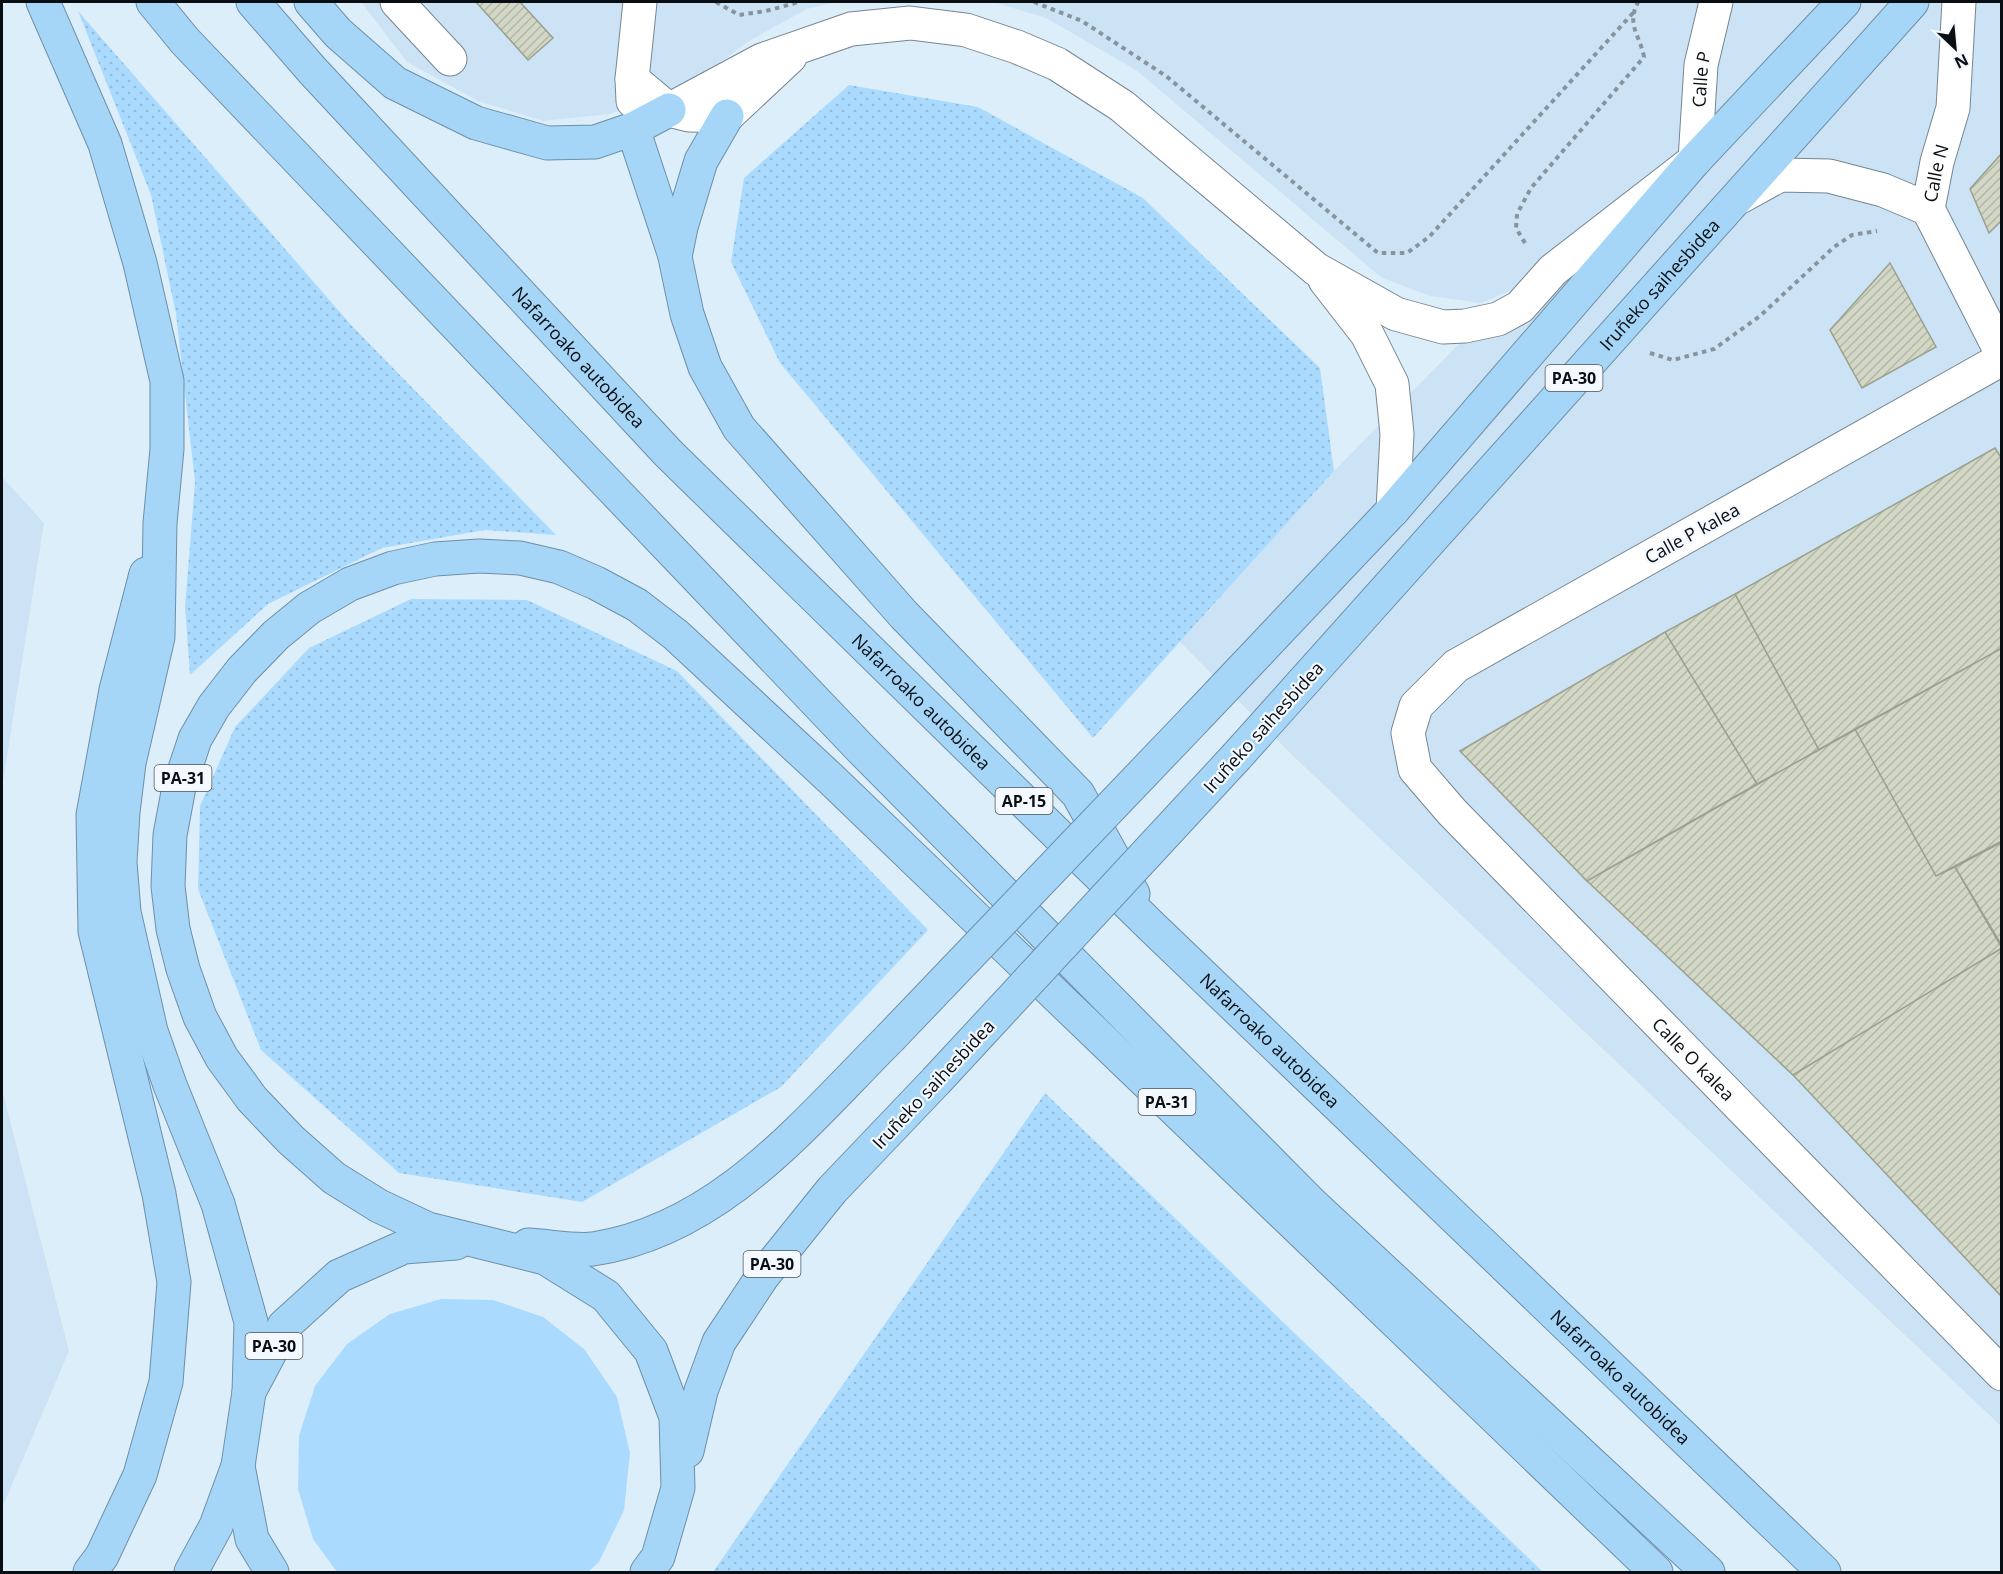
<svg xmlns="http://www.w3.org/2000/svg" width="2003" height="1574" font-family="'Open Sans',sans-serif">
<defs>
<pattern id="grass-dots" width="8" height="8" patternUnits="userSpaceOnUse" patternTransform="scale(1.5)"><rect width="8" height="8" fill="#aadbfe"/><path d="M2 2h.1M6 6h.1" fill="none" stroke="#91bbd9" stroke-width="1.8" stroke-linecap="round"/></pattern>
<pattern id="building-hatch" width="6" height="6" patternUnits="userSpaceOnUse" patternTransform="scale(1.5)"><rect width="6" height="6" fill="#d3d7c5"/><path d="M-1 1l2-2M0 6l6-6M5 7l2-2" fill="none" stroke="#b4b7a8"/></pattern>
</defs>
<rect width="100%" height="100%" fill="#ddeefb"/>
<path fill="#cbe3f4" d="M361 2H837L807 9 749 41 702 76 610 114 543 121 478 101 407 62Z
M993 2H2001V1426L1290 753 1180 642 1334 471 1512 290 1481 303 1430 296 1382 278 1136 70 1046 18Z
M2 477 44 523 2 788Z
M2 1089 69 1351 2 1508Z"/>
<path fill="url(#grass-dots)" d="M78 11 352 326 556 535 485 530 382 548 268 604 190 675 185 607 195 482 176 314 151 195Z
M849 85 978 107 1143 198 1320 368 1334 471 1093 738 780 363 731 262 744 178Z
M411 599 527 600 677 671 928 930 781 1087 582 1202 399 1173 261 1050 198 889 200 806 235 727 309 648Z
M1045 1093 1543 1572H713Z"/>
<path fill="#aadbfe" d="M441 1299 493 1300 543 1317 584 1349 617 1397 630 1453 624 1510 599 1562 588 1572H337L313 1539 298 1489 299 1436 315 1386 347 1344 390 1314Z"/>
<path fill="url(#building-hatch)" stroke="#9b9f8d" stroke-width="1.5" d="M476 2H520L553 38 528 60Z
M2002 153V225L2000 222 1989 233 1970 189Z
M1890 263 1936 347 1862 388 1830 330Z
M1995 448 2002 459V648L1819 750 1735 594Z
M1735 594 1819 750 1757 784 1665 632Z
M1665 632 1757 784 1587 881 1460 751Z
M2002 648V841L1936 876 1855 729Z
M1855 729 1936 876 1955 867 2002 948 1793 1075 1587 881Z
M2002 842V946L1955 867Z
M2002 948V1297L1793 1075Z"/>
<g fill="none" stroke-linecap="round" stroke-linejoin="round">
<defs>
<g id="minor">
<path d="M397 2 450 59"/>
<path d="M632 79 669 110 689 115 727 116 790 57"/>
<path d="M633 101 632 79 640 2"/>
<path id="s1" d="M669 110 762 60 851 29 910 23 966 30 1017 47 1057 64 1122 106 1316 269 1396 314 1443 327 1465 326 1498 319 1520 307 1553 270 1695 160 1701 65 1716 2"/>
<path id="s2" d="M1740 197 1780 175 1829 176 1883 190 1928 209 1937 162 1953 108 1959 2"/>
<path d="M1928 209 2002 354"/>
<path d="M1325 280 1367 334 1392 384 1397 434 1393 510"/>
<path id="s3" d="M2002 359 1456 666 1416 706 1408 733 1415 769 1452 812 2002 1374"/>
</g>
<g id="highway">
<path d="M43 2 105 144 140 263 167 381V449L160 523 158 637 129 763 123 812 120 862 124 912 151 1031 170 1085 218 1204 251 1322 249 1392"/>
<path d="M153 2 185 41 862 750 1311 1203 1708 1572"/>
<path id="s4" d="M253 2 312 70 668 453 1150 925 1824 1572"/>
<path d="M311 2 338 33 395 83 476 123 547 143 595 142 633 129 669 110"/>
<path d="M727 116 701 161 681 227 675 257 687 314 705 367 739 428 904 615 1078 794 1133 894"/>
<path d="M633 129 675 256"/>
<path d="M1194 720 1393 510 1695 160 1844 2"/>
<path id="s5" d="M1237 756 1912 2"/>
<path d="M528 1245C548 1246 574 1251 593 1249 720 1230 805 1123 890 1038"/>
<path d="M687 1451 701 1391 719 1342 762 1277 832 1190 936 1081"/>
<path d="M90 1572 102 1556 140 1475 166 1382 174 1282 159 1194 95 931 93 815 116 690 146 574"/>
<path d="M191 1572 216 1526 238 1466"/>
<path d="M272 1572 252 1539 238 1466 249 1392 284 1326 339 1276 404 1247 456 1243"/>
<path d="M647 1572 658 1557 678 1488 676 1417 651 1351 606 1296 545 1258 428 1229 379 1206 334 1178 291 1140 252 1099 222 1058 200 1017 183 969 173 929 168 886 170 835 179 787 195 739 214 706 242 670 276 635 309 608 350 584 393 568 435 559 479 556 520 558 559 567 596 583 637 605 676 635 831 779 1656 1572"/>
</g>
</defs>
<use href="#minor" stroke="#768591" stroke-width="35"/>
<use href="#highway" stroke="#6e8fa7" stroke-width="35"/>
<path stroke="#88949d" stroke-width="4" stroke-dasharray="4.5 4.5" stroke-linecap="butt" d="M716 2 739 15 766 11 799 2
M1034 2 1082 21 1166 76 1378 253H1407L1429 237 1633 13
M1525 243 1516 228 1517 214 1531 188 1644 57C1640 35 1626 25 1638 2
M1650 353 1673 360 1714 349 1760 316 1834 247 1852 235 1877 231"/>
<use href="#minor" stroke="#fff" stroke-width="33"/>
<use href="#highway" stroke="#a5d5f7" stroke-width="33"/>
<defs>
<path id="highway-bridge" d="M890 1038 1194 720
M936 1081 1237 756"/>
</defs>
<use href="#highway-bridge" stroke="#6e8fa7" stroke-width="35" stroke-linecap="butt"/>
<use href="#highway-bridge" stroke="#a5d5f7" stroke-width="33"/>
</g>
<g text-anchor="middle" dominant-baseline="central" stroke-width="4.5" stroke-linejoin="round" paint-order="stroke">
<g fill="#f3f9ff" stroke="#4f5459" stroke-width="1.5">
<rect x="1545.5" y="365" width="57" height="26" rx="4.5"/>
<rect x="154.5" y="765" width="57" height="26" rx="4.5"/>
<rect x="995.5" y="788" width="57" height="26" rx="4.5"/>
<rect x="1138.5" y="1089" width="57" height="26" rx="4.5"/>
<rect x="743.5" y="1251" width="57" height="26" rx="4.5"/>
<rect x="245.5" y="1333" width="57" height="26" rx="4.5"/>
</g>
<g font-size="16" font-weight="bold" fill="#090e12">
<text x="1574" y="378">PA-30</text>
<text x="183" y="778">PA-31</text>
<text x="1024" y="801">AP-15</text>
<text x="1167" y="1102">PA-31</text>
<text x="772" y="1264">PA-30</text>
<text x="274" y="1346">PA-30</text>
</g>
<g font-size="18" fill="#090e12" stroke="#f3f9ff">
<text stroke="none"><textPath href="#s1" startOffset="1275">Calle P</textPath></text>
<text stroke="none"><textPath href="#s2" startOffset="236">Calle N</textPath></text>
<text stroke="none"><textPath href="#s5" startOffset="633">Iruñeko saihesbidea</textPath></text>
<text stroke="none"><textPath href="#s4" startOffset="482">Nafarroako autobidea</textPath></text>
<text transform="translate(1692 533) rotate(-29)">Calle P kalea</text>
<text stroke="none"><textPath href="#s4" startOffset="968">Nafarroako autobidea</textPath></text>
<text transform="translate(1263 727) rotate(-48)">Iruñeko saihesbidea</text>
<text stroke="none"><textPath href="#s4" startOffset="1454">Nafarroako autobidea</textPath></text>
<text stroke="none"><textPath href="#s3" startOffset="1150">Calle O kalea</textPath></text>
<text transform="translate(933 1084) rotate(-47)">Iruñeko saihesbidea</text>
<text stroke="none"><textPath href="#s4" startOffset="1940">Nafarroako autobidea</textPath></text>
</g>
</g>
<rect width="2003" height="1574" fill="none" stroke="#090e12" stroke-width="6"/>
<g transform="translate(1955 48) rotate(154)" stroke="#f3f9ff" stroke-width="4.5" paint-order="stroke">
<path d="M0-4.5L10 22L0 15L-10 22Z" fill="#090e12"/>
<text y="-9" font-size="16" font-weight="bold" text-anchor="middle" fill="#090e12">N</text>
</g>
</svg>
